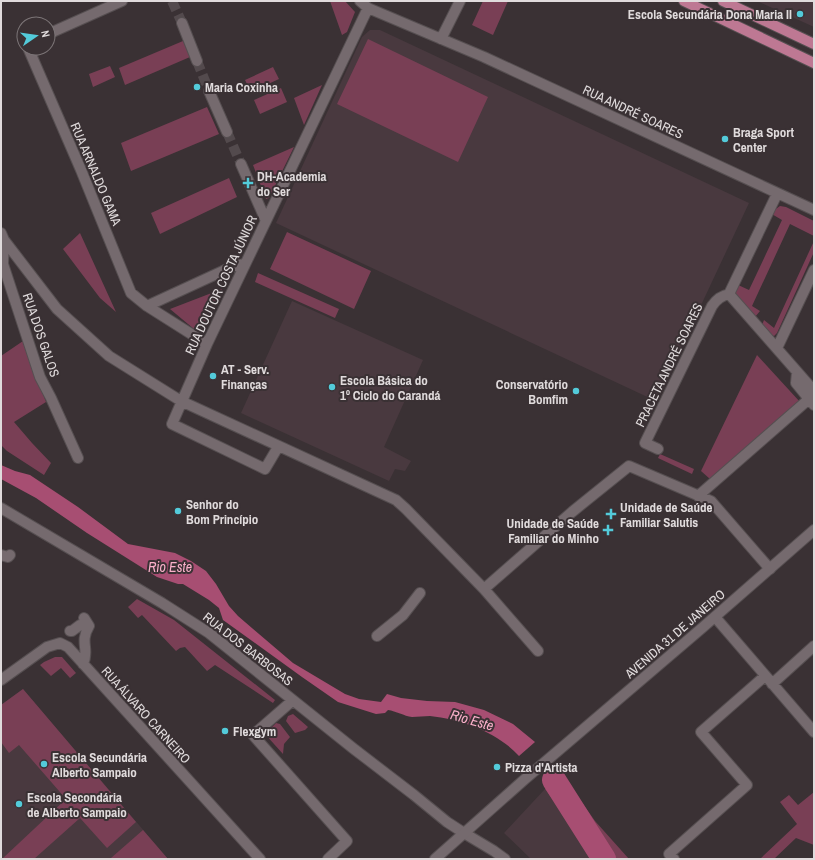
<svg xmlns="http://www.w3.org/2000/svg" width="815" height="860" font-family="'Archivo Narrow',sans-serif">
<rect width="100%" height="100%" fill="#3a3134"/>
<path fill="#49393f" d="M757 1H814V27Z
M370 30H380L749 203 656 401 276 223 362 37Z
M292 301 423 360 384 447 411 461 405 471 395 469 389 481 241 413Z
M23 689 168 859H1V705Z
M545 789 596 859H531L504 833Z"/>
<path fill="#793f55" d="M330 1H345L355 12 347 32 342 35Z
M483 1H508L493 35 472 25Z
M368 39 488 97 458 162 337 104Z
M183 41 190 57 125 85 119 68Z
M110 66 115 77 93 87 89 74Z
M273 67 279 79 251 92 245 80Z
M322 85 304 125 294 98Z
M281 88 287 102 260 114 254 100Z
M207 107 219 134 131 171 121 143Z
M294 147 269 198 266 199 253 165Z
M229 178 237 197 160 234 151 213Z
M780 206 786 207 814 221V236L790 224 752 306 760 311 755 317 734 292 736 284 749 290 782 220 770 213Z
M287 232 371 271 354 309 270 269Z
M80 233 116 312 100 298 63 249Z
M814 241V252L777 333 774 336 768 334 762 325 764 320 774 328Z
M258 273 339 309 335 318 255 282Z
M222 289 204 326 194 329 170 309Z
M23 341 46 402 14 422 32 443 51 463 44 475 7 451 1 445V356Z
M757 355 800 402 710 479 701 471Z
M660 454 694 469 692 474 658 458Z
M137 599 174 620 275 700 273 703 215 665 207 671 185 647 180 648 176 651 142 615 138 618 128 607Z
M55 657H62L76 673 70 678 61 668 51 676 40 665 44 662Z
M23 689 136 822 107 848 80 818 34 859H2L66 799 19 745 9 753 1 742V705Z
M293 714 308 727 305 730 295 733 286 721 288 716Z
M276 723 280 724 290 737 284 744 283 754 265 734Z
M562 774 595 821 629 859H596L545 789Z
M814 792V845L796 838 774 859H760L797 824 780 802 789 795 798 805Z
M143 830 168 859H112L111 858Z"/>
<path fill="#a74e72" d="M1 465 15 471 30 475 78 507 128 544 175 553 191 561 206 571 216 584 229 606 238 616 293 663 345 694 359 699 381 702 387 694 401 698 427 701 455 702 484 710 513 724 535 742 519 756C497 732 463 720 430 716 424 716 418 717 412 717 404 716 396 711 388 710L385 713 376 714 338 702 302 677 223 620 219 608 209 600 183 584H178L157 577 87 533 36 498 1 479Z
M557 784 607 859H597L551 789Z"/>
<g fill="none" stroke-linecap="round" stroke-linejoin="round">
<path stroke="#a74e72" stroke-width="24" d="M554 780 604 859"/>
<path stroke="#534a4d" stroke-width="10" stroke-dasharray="10 5" stroke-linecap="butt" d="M172 1 182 23
M197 61 209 91
M227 132 241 164"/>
<defs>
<path id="minor" d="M360 1 368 8 484 57 814 210
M182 23 197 61
M48 34 122 1
M441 39 460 1
M31 48 29 50 81 170 131 293 147 306 207 344
M209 91 227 132
M241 164 266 221
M1 233 4 240 57 309 109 356 181 401 396 500 406 509 484 589 538 651
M4 240 3 264 40 377 51 398 78 458
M729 294 814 391
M729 294 777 194
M147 306 236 265 245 264
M777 348 814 270
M797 372 796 383 814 405
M278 447 265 469 172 424 207 344 368 8
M658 449 645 443 712 306C717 299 721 296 729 294
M698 496 809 399
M1 508 162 603 209 633 354 749 414 795 447 822 464 833
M1 555 8 557 10 555
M484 589 572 512 629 466 711 501 770 569
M715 617 814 732
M70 631H72L80 625 89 626
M377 636 403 615 420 593
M83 664C90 649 79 643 89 626L84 618
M1 680 47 647 60 643 68 647 260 859
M772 684 814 646
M292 701 253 735 347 841 328 859
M674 859 669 854 747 785 701 732 765 676"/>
<path id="tertiary" d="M464 833 494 851 505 859"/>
<path id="secondary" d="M435 859 525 779 702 628 814 530"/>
<path id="primary" d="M684 1 814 63
M723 1 814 44"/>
</defs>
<use href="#minor" stroke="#564f51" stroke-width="12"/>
<use href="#tertiary" stroke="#564f51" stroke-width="12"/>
<use href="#secondary" stroke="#564f51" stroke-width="12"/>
<use href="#primary" stroke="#564f51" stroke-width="12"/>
<use href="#minor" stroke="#756a6e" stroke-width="10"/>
<use href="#tertiary" stroke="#756a6e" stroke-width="10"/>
<use href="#secondary" stroke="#756a6e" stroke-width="10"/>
<use href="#primary" stroke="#be7893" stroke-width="10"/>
</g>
<g fill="#53cbda" stroke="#3a3134" stroke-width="1.5">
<circle cx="800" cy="14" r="4"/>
<circle cx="197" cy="87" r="4"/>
<circle cx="725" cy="139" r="4"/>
<path d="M246 177h4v4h4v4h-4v4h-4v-4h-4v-4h4z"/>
<circle cx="213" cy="376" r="4"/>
<circle cx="332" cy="387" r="4"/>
<circle cx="576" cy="391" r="4"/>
<circle cx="178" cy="511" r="4"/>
<path d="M609 508h4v4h4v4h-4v4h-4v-4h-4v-4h4z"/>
<path d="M606 524h4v4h4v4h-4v4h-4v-4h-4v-4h4z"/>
<circle cx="225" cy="731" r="4"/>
<circle cx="44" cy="764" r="4"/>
<circle cx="497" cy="767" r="4"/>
<circle cx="19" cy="804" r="4"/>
</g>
<g text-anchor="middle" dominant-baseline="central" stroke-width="4" stroke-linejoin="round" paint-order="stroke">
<g font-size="13" font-weight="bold" fill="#e0dbdc" stroke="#3a3134" text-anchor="start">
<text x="792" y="14" text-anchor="end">Escola Secundária Dona Maria II</text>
<text x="205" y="87">Maria Coxinha</text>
<text x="733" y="132">Braga Sport<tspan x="733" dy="15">Center</tspan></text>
<text x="257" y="176">DH-Academia<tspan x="257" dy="15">do Ser</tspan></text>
<text x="221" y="369">AT - Serv.<tspan x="221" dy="15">Finanças</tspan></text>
<text x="340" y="380">Escola Básica do<tspan x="340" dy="15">1º Ciclo do Carandá</tspan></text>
<text x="568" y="384" text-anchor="end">Conservatório<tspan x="568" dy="15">Bomfim</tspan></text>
<text x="186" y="504">Senhor do<tspan x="186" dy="15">Bom Princípio</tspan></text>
<text x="620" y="507">Unidade de Saúde<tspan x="620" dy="15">Familiar Salutis</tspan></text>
<text x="599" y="523" text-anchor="end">Unidade de Saúde<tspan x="599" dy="15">Familiar do Minho</tspan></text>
<text x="233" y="731">Flexgym</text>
<text x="52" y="757">Escola Secundária<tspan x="52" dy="15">Alberto Sampaio</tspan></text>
<text x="505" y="767">Pizza d'Artista</text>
<text x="27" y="797">Escola Secondária<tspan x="27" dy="15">de Alberto Sampaio</tspan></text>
</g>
<g font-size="13" fill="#e0dbdc" stroke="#3a3134">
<text transform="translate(633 112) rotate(25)">RUA ANDRÉ SOARES</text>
<text transform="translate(96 174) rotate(67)">RUA ARNALDO GAMA</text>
<text transform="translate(221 285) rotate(-65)">RUA DOUTOR COSTA JÚNIOR</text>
<text transform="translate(41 335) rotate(71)">RUA DOS GALOS</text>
<text transform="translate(669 365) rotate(-64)">PRACETA ANDRÉ SOARES</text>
<text transform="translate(675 634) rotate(-41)">AVENIDA 31 DE JANEIRO</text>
<text transform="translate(248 649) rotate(38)">RUA DOS BARBOSAS</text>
<text transform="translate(146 715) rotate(48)">RUA ÁLVARO CARNEIRO</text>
</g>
<g font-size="14" font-style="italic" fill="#fab0ca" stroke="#3a3134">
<text x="170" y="567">Rio Este</text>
<text transform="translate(472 720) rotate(16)">Rio Este</text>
</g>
</g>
<rect width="815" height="860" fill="none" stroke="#e0dbdc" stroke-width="4"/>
<g transform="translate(36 36) rotate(77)"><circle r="19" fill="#3a3134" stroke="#7c7577"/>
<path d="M0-3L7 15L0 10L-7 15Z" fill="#53cbda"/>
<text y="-6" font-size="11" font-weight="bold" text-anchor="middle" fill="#e0dbdc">N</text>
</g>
</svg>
